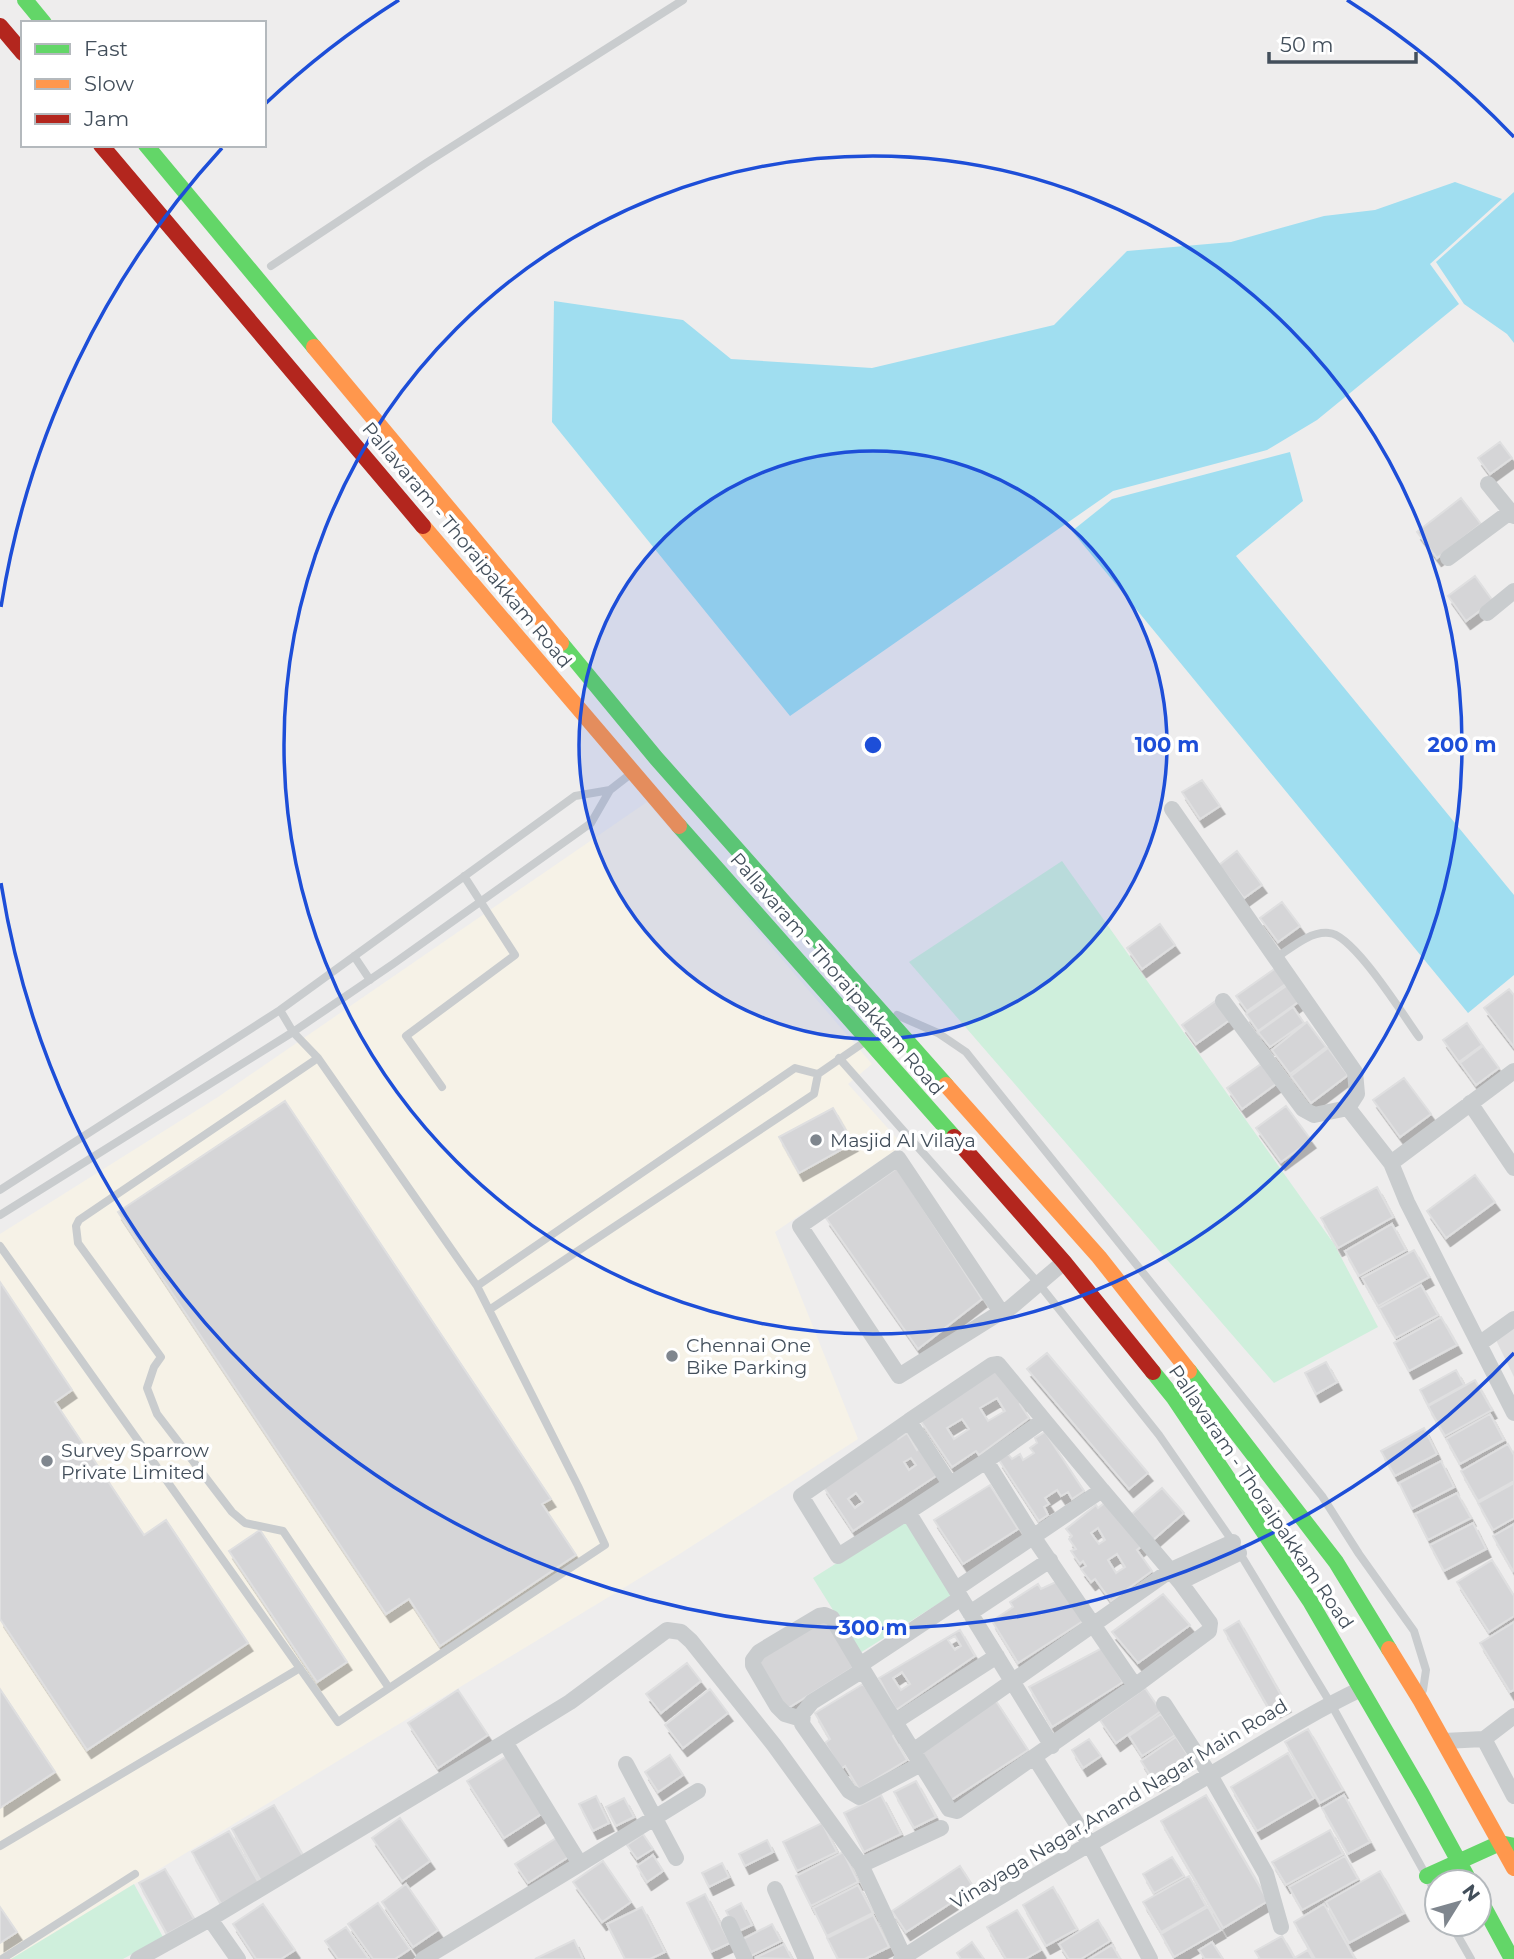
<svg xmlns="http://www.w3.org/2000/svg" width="1514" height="1959" font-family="Montserrat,sans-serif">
<defs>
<filter id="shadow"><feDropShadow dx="4.5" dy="8" stdDeviation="0" flood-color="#0004"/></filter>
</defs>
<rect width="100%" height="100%" fill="#eeeded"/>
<path fill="#f6f2e7" d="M647 802 872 1064 848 1084 903 1145 775 1232 858 1439 678 1555 11 1959H0V1234L218 1097Z"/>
<path fill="#dfdedf" d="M1514 1326V1377L1496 1340Z"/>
<path fill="#cfefdc" d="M1062 861 1334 1244 1378 1327 1274 1383 909 962Z
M905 1520 952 1595 860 1653 813 1578Z
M134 1884 163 1937 123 1959H11Z"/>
<path fill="#a0def0" d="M1455 182 1502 199 1430 264 1459 304 1317 420 1267 450 1113 491 790 716 552 422 554 301 683 320 731 359 872 368 1054 325 1127 251 1231 242 1324 216 1375 210Z
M1514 192V343L1507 334 1464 304 1436 262Z
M1290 452 1303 501 1236 556 1514 895V975L1468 1013 1072 531 1112 499Z"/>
<path fill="#d5d5d7" stroke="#dfdfe0" stroke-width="2" fill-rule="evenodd" filter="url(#shadow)" d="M1500 442 1512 458 1490 474 1478 458Z
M1461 498 1481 524 1437 558 1417 532Z
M1475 576 1493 601 1466 621 1448 596Z
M1202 780 1220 806 1200 819 1182 792Z
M1237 851 1262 885 1244 898 1219 865Z
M1282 902 1300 926 1278 942 1260 918Z
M1160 924 1175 945 1142 969 1127 948Z
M1276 968 1287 983 1247 1011 1236 996Z
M1289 984 1301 1000 1258 1031 1246 1014Z
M1509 989 1514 995V1047L1484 1008Z
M1217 1000 1231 1019 1196 1044 1182 1025Z
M1293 1007 1304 1023 1270 1047 1258 1032Z
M1307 1022 1326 1047 1290 1074 1272 1050Z
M1467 1023 1482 1045 1459 1062 1443 1040Z
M1483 1046 1499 1068 1476 1085 1460 1063Z
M1328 1048 1348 1075 1311 1103 1291 1076Z
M1261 1064 1276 1084 1242 1109 1227 1088Z
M1404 1078 1431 1114 1400 1137 1373 1100Z
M285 1101 551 1499 542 1504 576 1555 440 1646 409 1599 386 1614 118 1212Z
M1286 1106 1311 1140 1281 1162 1256 1128Z
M833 1108 853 1143 799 1173 779 1137Z
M897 1168 982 1299 918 1349 826 1218Z
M1475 1175 1495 1202 1446 1238 1427 1211Z
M1377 1187 1393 1217 1338 1248 1321 1218Z
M1392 1224 1406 1250 1359 1276 1345 1251Z
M1414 1250 1429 1277 1378 1306 1362 1278Z
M0 1282 72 1390 55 1402 144 1535 166 1520 248 1643 87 1750 0 1619Z
M1421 1285 1438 1315 1396 1338 1379 1308Z
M1441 1317 1457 1345 1409 1371 1394 1343Z
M1047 1353 1148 1473 1129 1489 1027 1369Z
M1326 1362 1337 1382 1316 1394 1305 1373Z
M1000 1368 1023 1402 1020 1404 1029 1418 979 1455 976 1451 952 1467 920 1420ZM997 1398 1005 1411 988 1421 980 1408ZM962 1419 969 1429 954 1439 947 1428Z
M1456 1370 1464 1385 1428 1405 1420 1390Z
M1475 1380 1492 1410 1445 1436 1428 1406Z
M1490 1414 1504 1440 1460 1464 1446 1439Z
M1424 1428 1437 1454 1395 1476 1381 1451Z
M1045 1432 1084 1491 1072 1499 1068 1492 1061 1496 1057 1490 1045 1498 1049 1504 1044 1507 1048 1515 1039 1521 999 1460 1008 1454 1012 1459 1020 1454 1023 1460 1034 1453 1030 1448 1037 1443 1035 1438Z
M907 1433 917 1450 922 1447 936 1476 853 1531 823 1486 895 1434 898 1439ZM911 1458 916 1465 909 1470 904 1462ZM856 1493 863 1502 855 1508 848 1499Z
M1508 1444 1514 1455V1481L1478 1501 1461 1471Z
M1441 1461 1454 1487 1412 1509 1399 1483Z
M1514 1483V1518L1493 1530 1478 1503Z
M990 1485 1018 1529 963 1564 934 1520Z
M1162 1488 1184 1513 1153 1540 1132 1514Z
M1457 1493 1471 1518 1428 1540 1415 1514Z
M1107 1501 1143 1545 1137 1550 1152 1571 1111 1601 1095 1579 1091 1582 1081 1569 1086 1566 1083 1561 1080 1564 1071 1551 1076 1549 1069 1539 1072 1536 1066 1529 1096 1505 1098 1508ZM1098 1528 1105 1540 1099 1544 1091 1533ZM1117 1554 1125 1567 1116 1573 1108 1560Z
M1473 1523 1486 1549 1444 1571 1430 1545Z
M1514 1524V1570L1513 1571 1493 1536Z
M260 1530 347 1662 317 1682 229 1551Z
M1492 1560 1514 1596V1616L1489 1632 1457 1582Z
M1058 1581 1086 1619 1018 1663 992 1621 1013 1607 1010 1602 1038 1584 1041 1589Z
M1163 1594 1190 1625 1138 1663 1112 1632Z
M827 1617 857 1665 785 1710 755 1661Z
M1239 1621 1286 1704 1271 1712 1224 1630Z
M1514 1622V1690L1510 1692 1480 1643Z
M960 1630 975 1656 896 1710 879 1678ZM955 1636 961 1646 955 1650 948 1640ZM902 1672 910 1684 901 1690 893 1678Z
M1102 1648 1123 1682 1052 1727 1029 1687Z
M687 1663 701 1681 661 1713 646 1694Z
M863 1684 897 1733 893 1736 907 1760 859 1789 845 1766 841 1769 825 1743 830 1739 815 1713Z
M1145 1688 1161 1711 1116 1743 1100 1720Z
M0 1689 55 1772 0 1808Z
M710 1689 728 1713 683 1748 665 1725Z
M458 1690 488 1735 438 1768 408 1723Z
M996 1701 1028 1750 951 1800 919 1751Z
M1161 1714 1175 1735 1142 1756 1129 1736Z
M1308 1729 1343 1790 1320 1803 1285 1742Z
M1176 1737 1191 1760 1155 1783 1141 1761Z
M1089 1739 1101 1756 1083 1768 1072 1750Z
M1288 1753 1314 1798 1257 1831 1231 1787Z
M670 1755 683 1775 658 1792 645 1772Z
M507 1756 543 1813 504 1838 467 1781Z
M916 1781 936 1817 914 1828 894 1792Z
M881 1795 901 1834 864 1852 844 1813Z
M1206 1795 1268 1901 1223 1928 1161 1821Z
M1344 1795 1370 1842 1348 1854 1322 1808Z
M596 1796 609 1823 593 1831 579 1804Z
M624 1798 634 1817 616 1826 606 1807Z
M274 1805 303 1856 261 1881 232 1829Z
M400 1818 430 1861 402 1881 372 1838Z
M822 1823 837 1852 797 1871 783 1842Z
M1330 1830 1343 1854 1286 1885 1272 1862Z
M229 1831 259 1883 221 1904 192 1852Z
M643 1834 653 1849 637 1859 627 1845Z
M558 1837 570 1856 528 1883 515 1864Z
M767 1840 773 1852 745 1866 739 1854Z
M843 1852 858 1882 811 1906 796 1876Z
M653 1855 663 1871 647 1882 637 1866Z
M1345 1856 1358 1879 1302 1910 1289 1887Z
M1172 1857 1184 1876 1154 1893 1143 1874Z
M603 1861 631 1902 602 1922 573 1882Z
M722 1863 729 1877 709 1887 702 1873Z
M960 1866 974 1888 906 1932 892 1911Z
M165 1869 194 1919 167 1934 139 1883Z
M1380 1871 1404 1913 1349 1943 1326 1902Z
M1189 1876 1206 1906 1161 1932 1143 1902Z
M406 1884 438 1930 413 1947 382 1902Z
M858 1885 873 1913 827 1936 813 1908Z
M1053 1887 1077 1929 1046 1946 1023 1905Z
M705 1894 730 1943 711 1952 687 1903Z
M378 1903 410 1949 395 1959H373L348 1924Z
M741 1903 752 1925 737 1932 726 1911Z
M263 1904 295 1950 281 1959H256L233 1924Z
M1324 1904 1355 1959H1315L1294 1922Z
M0 1907 17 1932 0 1943Z
M642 1907 665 1952 650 1959H625L607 1924Z
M1208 1907 1221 1930 1174 1957 1161 1934Z
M1017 1910 1041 1950 1025 1959H1006L987 1927Z
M873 1915 889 1947 865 1959H838L827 1938Z
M1098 1920 1110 1941 1081 1959H1069L1059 1944Z
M772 1924 781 1941 749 1957 741 1940Z
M346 1927 369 1959H338L325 1941Z
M1282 1936 1295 1959H1260L1255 1951Z
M574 1940 583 1959H535Z
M972 1942 984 1959H961L957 1953Z
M1212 1942 1223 1959H1205L1199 1950Z
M784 1944 792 1959 755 1958Z
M1112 1945 1120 1959H1089Z
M1308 1950 1313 1959H1297L1296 1957Z"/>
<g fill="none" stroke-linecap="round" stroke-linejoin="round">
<path stroke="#c9ccce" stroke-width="8" d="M271 266 426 163 683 0
M354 956 370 980
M1276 958C1291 948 1310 931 1329 933 1353 934 1403 1015 1419 1037
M897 1015 938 1033 966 1052 1322 1496 1359 1554 1414 1631 1426 1670 1423 1690
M318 1058 79 1220 76 1226 78 1243 161 1357 154 1367 147 1388 157 1414 232 1512 245 1523 283 1531 389 1688
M839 1058 1039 1284 1159 1435 1233 1542 1331 1704 1437 1895
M442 1087 406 1036 515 955 464 876
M0 1190 280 1010 575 796 610 790
M0 1215 293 1032 393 964 591 823 610 790 628 776
M0 1246 338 1722 605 1545 578 1486 477 1286 318 1058 293 1032 280 1010
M477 1286 795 1068 818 1074
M489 1310 814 1094 818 1074 863 1043
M0 1846 300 1668
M1451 1924 1471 1959
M2 1959 135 1874"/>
<path stroke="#c9ccce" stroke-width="16" d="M1488 484 1514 516
M1448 558 1510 512
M1487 613 1514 591
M1172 809 1355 1072 1357 1094 1348 1108 1391 1163 1407 1202 1514 1413
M1223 1001 1303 1109 1314 1115 1348 1108
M1470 1103 1514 1168
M1391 1163 1514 1071
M1001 1312 899 1376 800 1226 898 1158 1001 1312 1010 1308 1064 1262
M1479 1344 1514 1319
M1044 1420 1102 1490
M909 1421 992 1365 998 1364 1044 1420 986 1461
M908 1512 838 1556 801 1496 909 1421 950 1484
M1180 1582 1239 1553
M956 1589 1102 1490 1180 1582 1210 1623 1209 1631 1135 1686 1034 1538 986 1461 908 1512 1052 1746
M970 1613 1050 1560
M863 1670 812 1702 803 1713 802 1724 849 1791 859 1797 921 1764
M1135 1686 957 1811 949 1809 913 1751 1171 1570 1233 1542
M1164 1704 1210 1775 1266 1874 1281 1927
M802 1719 785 1714 777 1706 753 1665V1660L759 1652 819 1616 825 1615 832 1618 860 1665
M896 1721 997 1656
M1484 1739 1514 1796
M1444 1741 1484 1739 1514 1716
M505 1742 570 1702 667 1630 681 1632 691 1641 774 1745 861 1865 904 1957
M913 1751 860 1665 961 1598
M1035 1758 1089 1843 1150 1959
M626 1764 676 1858
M580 1864 698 1791
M861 1865 941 1828
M775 1889 806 1959
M210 1919 238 1959
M729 1924 745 1959
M138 1959 210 1919 505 1742 580 1864 423 1959
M901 1959C1000 1893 1105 1836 1208 1776 1259 1746 1308 1714 1361 1689"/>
<path stroke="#63d668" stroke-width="16" d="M25 0 44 23
M146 145 314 347
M561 643 656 758 946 1085
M679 826 954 1137
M1189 1371 1336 1562 1389 1649
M1153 1372 1174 1398 1310 1601 1422 1794 1470 1882
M1427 1876 1500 1843 1514 1846
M1479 1898 1512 1959"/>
<path stroke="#ff974d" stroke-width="16" d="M314 347 561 643
M423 526 679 826
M946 1085 1099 1257 1189 1371
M1389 1649 1421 1701 1514 1868"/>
<path stroke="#b3261e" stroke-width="16" d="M0 26 23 53
M101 145 423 526
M954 1137 1064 1262 1153 1372"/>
</g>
<circle cx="873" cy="745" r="294" fill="#1d4ed8" fill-opacity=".12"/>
<g fill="none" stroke="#1d4ed8" stroke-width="3.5">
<circle cx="873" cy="745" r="294"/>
<circle cx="873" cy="745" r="589"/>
<path d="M1514 1353A883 883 0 0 1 1 883M1 607A883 883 0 0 1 222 148M265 104A883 883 0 0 1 399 0M1347 0A883 883 0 0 1 1514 137"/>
</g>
<g fill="#7f868e" stroke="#fff" stroke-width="2.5">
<circle cx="816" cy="1140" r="7"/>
<circle cx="672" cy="1356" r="7"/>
<circle cx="47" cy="1461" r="7"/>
</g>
<g text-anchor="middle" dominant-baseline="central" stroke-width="7" stroke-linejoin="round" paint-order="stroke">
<g font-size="19" fill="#434f5b" stroke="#fff">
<text transform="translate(467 545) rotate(50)">Pallavaram - Thoraipakkam Road</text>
<text transform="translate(837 974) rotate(49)">Pallavaram - Thoraipakkam Road</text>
<text transform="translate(1261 1497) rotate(56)">Pallavaram - Thoraipakkam Road</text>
<text transform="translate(1119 1804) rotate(-31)">Vinayaga Nagar,Anand Nagar Main Road</text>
</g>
<g font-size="19" fill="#434f5b" stroke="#fff" text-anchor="start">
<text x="830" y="1140">Masjid Al Vilaya</text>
<text x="686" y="1345">Chennai One<tspan x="686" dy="22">Bike Parking</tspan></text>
<text x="61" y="1450">Survey Sparrow<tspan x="61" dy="22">Private Limited</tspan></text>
</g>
</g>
<circle cx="873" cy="745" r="10" fill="#1d4ed8" stroke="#fff" stroke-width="3.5"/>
<g font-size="21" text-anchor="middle" font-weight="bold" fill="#1d4ed8" stroke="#fff" stroke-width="7" stroke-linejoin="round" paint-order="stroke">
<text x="1167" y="752">100 m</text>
<text x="1462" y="752">200 m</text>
<text x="873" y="1635">300 m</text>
</g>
<rect x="21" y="21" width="245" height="126" fill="#ffffff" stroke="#b4b9bd" stroke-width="2"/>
<rect x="35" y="44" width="35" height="10" fill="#63d668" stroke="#b4b9bd" stroke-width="2"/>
<text x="84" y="56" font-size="21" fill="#434f5b">Fast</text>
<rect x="35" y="79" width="35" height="10" fill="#ff974d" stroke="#b4b9bd" stroke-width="2"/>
<text x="84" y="91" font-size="21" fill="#434f5b">Slow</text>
<rect x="35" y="114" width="35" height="10" fill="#b3261e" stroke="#b4b9bd" stroke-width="2"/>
<text x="84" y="126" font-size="21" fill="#434f5b">Jam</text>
<g transform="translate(1458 1903) rotate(53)"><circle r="33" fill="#ffffff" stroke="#b4b9bd" stroke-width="2"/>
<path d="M0-5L12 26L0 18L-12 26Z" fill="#7f868e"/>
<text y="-10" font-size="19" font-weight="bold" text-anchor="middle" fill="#434f5b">N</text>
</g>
<path d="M1269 52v10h147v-10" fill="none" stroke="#434f5b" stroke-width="3.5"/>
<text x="1280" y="52" font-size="21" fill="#434f5b" stroke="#ffffff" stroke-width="5" paint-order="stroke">50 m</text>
</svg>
